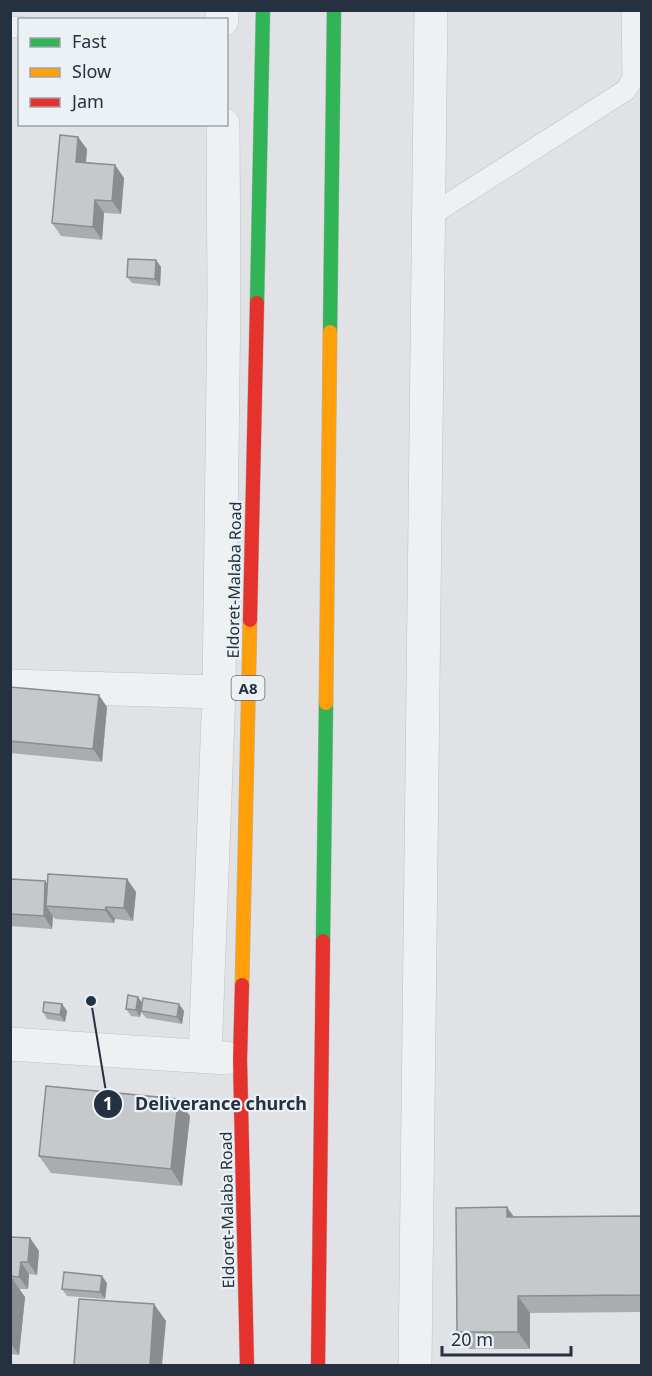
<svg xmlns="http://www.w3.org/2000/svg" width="652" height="1376" font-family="'Noto Sans',sans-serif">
<rect width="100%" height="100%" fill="#e0e2e5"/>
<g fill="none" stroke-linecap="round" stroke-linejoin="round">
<defs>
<path id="lane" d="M10 27H20
M428 217 626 90 633 78 632 10"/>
<path id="street" d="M222 20V10
M10 686 219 692
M10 1044 226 1058
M205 1056 219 692 224 299 223 124
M415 1366 431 10"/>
<path id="fast" d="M257 303 263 10
M330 332 334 10
M323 941 326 703"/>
<path id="slow" d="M326 703 330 332
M242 985 250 620"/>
<path id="jam" d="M250 620 257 303
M242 985 240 1060 247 1366
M318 1366 323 941"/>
</defs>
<use href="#lane" stroke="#bec0c3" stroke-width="22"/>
<use href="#street" stroke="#bec0c3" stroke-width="34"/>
<use href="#fast" stroke="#b2b5ba" stroke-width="15"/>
<use href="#slow" stroke="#b2b5ba" stroke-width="15"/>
<use href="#jam" stroke="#b2b5ba" stroke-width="15"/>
<use href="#lane" stroke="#eff0f2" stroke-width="21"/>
<use href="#street" stroke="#eff0f2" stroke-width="33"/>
<use href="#fast" stroke="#30b455" stroke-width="14"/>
<use href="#slow" stroke="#ff9f0a" stroke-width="14"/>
<use href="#jam" stroke="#e5322d" stroke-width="14"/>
</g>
<path fill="#a9adaf" d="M87 149 86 162 115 165 124 178 121 214 104 213 102 240 61 236 52 223Z
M156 260 161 267 160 286 132 283 127 277Z
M10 687 107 707 102 762 10 753Z
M10 879 45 881 47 884 127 879 136 892 133 921 115 919 114 923 55 919 53 916 52 929 10 926Z
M138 997 142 1003 184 1011 182 1024 146 1018 141 1012 140 1017 131 1016 126 1009Z
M62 1004 67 1011 65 1022 47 1019 43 1012Z
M190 1116 182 1186 51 1173 39 1156Z
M642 1216V1312L530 1313V1349H469L457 1332 514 1217Z
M10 1237 30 1238 39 1251 37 1275 29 1274 28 1289H19L25 1297 19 1355 10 1354Z
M107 1283 105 1299 67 1296 62 1289Z"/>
<path fill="#8a8d8f" d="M78 137 87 149 85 174 76 162Z
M115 165 124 178 121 214 112 201Z
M95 200 104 213 102 240 93 227Z
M156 260 161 267 160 286 155 279Z
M99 695 107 707 102 762 93 749Z
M127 879 136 892 133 921 124 908Z
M45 881 54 893 46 906 53 916 52 929 44 916Z
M106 907 115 919 114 923 105 910Z
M138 997 143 1004 140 1017 136 1010Z
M62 1004 67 1011 65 1022 60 1015Z
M179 1004 184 1011 182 1024 177 1017Z
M178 1099 190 1116 182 1186 171 1169Z
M507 1207 519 1224 507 1217Z
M30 1238 39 1251 37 1275 28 1262Z
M21 1262 29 1274 28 1289 19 1277Z
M102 1276 107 1283 105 1299 100 1292Z
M13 1280 25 1297 19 1355 10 1343V1305Z
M518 1296 530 1313V1349L518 1332Z
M154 1304 166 1321 162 1365H150Z"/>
<path fill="#c5c9cc" stroke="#8a8d8f" stroke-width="1.5" d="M60 135 78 137 76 162 115 165 112 201 95 200 93 227 52 223Z
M128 259 156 260 155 279 127 277Z
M10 687 99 695 93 749 10 741Z
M48 874 127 879 124 908 106 907 105 910 46 906Z
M10 879 45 881 44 916 10 914Z
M128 995 138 997 136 1010 126 1009Z
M143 998 179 1004 177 1017 141 1011Z
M44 1002 62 1004 60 1015 43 1012Z
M46 1086 178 1099 171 1169 39 1156Z
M507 1207V1217L642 1216V1295L518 1296V1332H457L456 1208Z
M10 1237 30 1238 28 1262H21L19 1277 10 1276Z
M64 1272 102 1276 100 1292 62 1289Z
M10 1280H13L10 1305Z
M79 1299 154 1304 150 1365H74Z"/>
<g text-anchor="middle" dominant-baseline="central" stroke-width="4.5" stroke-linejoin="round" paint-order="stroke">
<rect fill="#ecf1f6" stroke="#616a77" stroke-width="1.5" x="231.5" y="676" width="33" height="24" rx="4.5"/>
<g font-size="15" font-weight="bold" fill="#253040">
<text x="248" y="688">A8</text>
</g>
<g font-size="16" fill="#253040" stroke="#ecf1f6">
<text transform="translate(234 580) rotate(-89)">Eldoret-Malaba Road</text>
<text transform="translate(227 1210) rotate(-91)">Eldoret-Malaba Road</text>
</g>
</g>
<path fill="none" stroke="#253040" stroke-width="2" d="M91 1001L108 1104"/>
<g fill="#253040" stroke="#ecf1f6" stroke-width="2">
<circle cx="91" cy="1001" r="6"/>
<circle cx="108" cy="1104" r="15"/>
</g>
<g font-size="18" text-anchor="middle" font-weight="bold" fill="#fff">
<text x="108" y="1110">1</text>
</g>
<g font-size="18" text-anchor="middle" font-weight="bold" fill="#253040" stroke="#ecf1f6" stroke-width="4.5" stroke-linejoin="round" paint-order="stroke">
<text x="221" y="1110">Deliverance church</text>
</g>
<rect width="652" height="1376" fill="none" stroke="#253040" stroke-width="24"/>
<rect x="18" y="18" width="210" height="108" fill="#ecf1f6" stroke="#9ca4ad" stroke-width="1.5"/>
<rect x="30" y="38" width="30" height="9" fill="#30b455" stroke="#9ca4ad" stroke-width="1.5"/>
<text x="72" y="48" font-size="18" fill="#253040">Fast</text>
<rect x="30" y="68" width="30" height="9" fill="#ff9f0a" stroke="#9ca4ad" stroke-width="1.5"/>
<text x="72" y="78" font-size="18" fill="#253040">Slow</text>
<rect x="30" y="98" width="30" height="9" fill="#e5322d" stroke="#9ca4ad" stroke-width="1.5"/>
<text x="72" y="108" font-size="18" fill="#253040">Jam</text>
<path d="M442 1346v9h129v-9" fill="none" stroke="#253040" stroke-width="3"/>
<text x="451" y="1346" font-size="18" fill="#253040" stroke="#ecf1f6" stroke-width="4.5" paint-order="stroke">20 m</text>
</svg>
